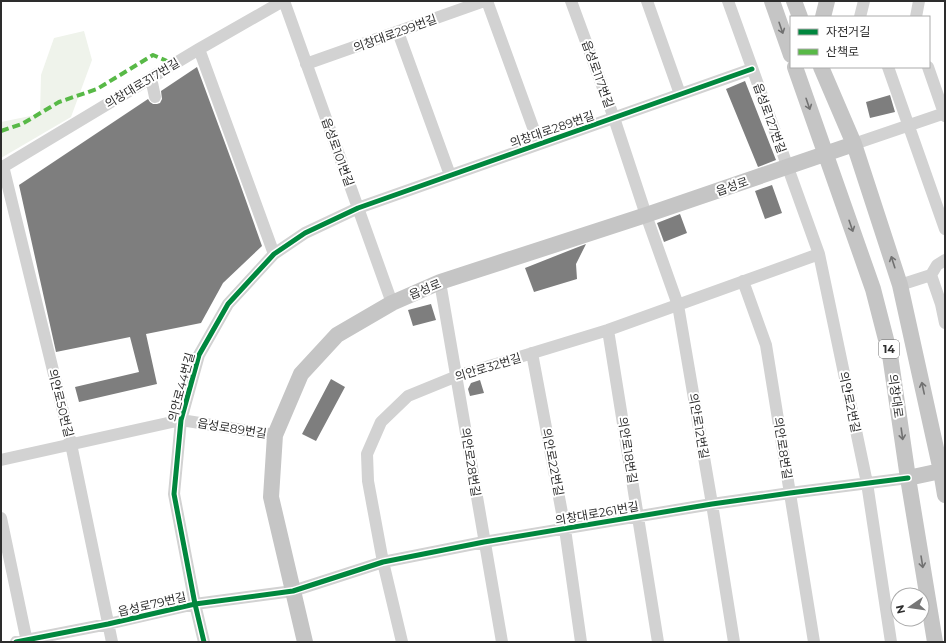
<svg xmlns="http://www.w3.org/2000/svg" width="946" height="643" font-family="Montserrat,'Noto Sans KR',sans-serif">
<rect width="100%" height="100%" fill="#fff"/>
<path fill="#eff3eb" d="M84 31 92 60 71 117 1 158V122L40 114 41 75 54 38Z"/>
<path fill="#7e7e7e" d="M197 67 239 181 262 246 223 283 201 323 146 334 157 384 79 402 75 387 139 372 130 337 56 352 19 185 148 99 150 102 153 104H157L160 103 162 99 161 91Z
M745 81 776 160 758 167 726 89Z
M890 95 895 112 870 118 866 102Z
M772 185 782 213 765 219 755 191Z
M680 214 687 233 664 242 657 223Z
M586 244 576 264 577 279 534 292 525 268 573 249Z
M431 304 436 320 413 326 408 310Z
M331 379 345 387 316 441 302 434Z
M480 380 484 393 470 396 468 389 471 383Z"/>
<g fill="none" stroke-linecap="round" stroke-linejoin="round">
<path stroke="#d2d2d2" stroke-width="12" d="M284 1 392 303
M487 1 539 144
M571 1 614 118 646 215 678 305 712 504 734 642
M647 1 680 94
M728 1 819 254 867 483 891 642
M860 17 864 1
M916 17 919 1
M398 32 450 175
M199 49 274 254
M306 64 484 1
M888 67 945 229
M928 67 945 116
M151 78 155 97
M854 144 945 113
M3 166 71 444 112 642
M1 168 199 49 283 1
M931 275 937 265 945 260
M743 281 766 345 814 642
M440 282 502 642
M900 285 931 275 941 304 945 323
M608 330 658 642
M532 353 565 529 581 642
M1 460 181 420 275 435
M1 518 27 642
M16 642 108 624 195 604 293 591 383 562 484 542 712 504 790 493 908 478
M204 642 195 604 174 494 181 420 199 355 228 304 274 254 305 233 358 208 752 69
M402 642 383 562 368 481 367 454 381 422 408 396 457 376 608 330 819 254"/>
<path stroke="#c5c5c5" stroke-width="16" d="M772 1 791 55
M794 1 800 17
M823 17 827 1
M795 67 873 289 890 355 908 478 935 642
M821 67 854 144 900 285 941 471 945 495
M908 478 945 470
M305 642 271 497 275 435 301 374 337 335 392 303 440 282 646 215 854 144"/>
<path stroke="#58b947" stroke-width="4" stroke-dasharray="8 4" stroke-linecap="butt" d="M1 131 22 124 59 102 97 89 153 55 174 64"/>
<defs>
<path id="cycleway" d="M16 642 108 624 195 604 293 591 383 562 484 542 712 504 790 493 908 478
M204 642 195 604 174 494 181 420 199 355 228 304 274 254 305 233 358 208 752 69"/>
</defs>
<use href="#cycleway" stroke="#fff" stroke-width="8"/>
<use href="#cycleway" stroke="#00873e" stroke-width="5"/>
</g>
<defs><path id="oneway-shaft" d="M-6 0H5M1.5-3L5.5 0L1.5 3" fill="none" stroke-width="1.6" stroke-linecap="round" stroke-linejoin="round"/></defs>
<g stroke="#717171">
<use href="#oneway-shaft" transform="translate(781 28) rotate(71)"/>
<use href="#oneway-shaft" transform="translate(808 104) rotate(71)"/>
<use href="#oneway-shaft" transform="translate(851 226) rotate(71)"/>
<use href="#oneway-shaft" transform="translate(893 262) rotate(-108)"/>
<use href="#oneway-shaft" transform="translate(923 388) rotate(-102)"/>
<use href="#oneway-shaft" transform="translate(902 434) rotate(82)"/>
<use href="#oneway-shaft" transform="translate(922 562) rotate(81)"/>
</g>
<g text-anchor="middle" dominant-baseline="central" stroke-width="4" stroke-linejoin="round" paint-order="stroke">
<rect fill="#fff" stroke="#6c6c6c" stroke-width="1" x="879" y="340" width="20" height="18" rx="3"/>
<g font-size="11" font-weight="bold" fill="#2d2d2d">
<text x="889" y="349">14</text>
</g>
<g font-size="12" fill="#2d2d2d" stroke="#fff">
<text transform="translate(395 33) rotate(-20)">의창대로299번길</text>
<text transform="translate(598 74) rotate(70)">읍성로117번길</text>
<text transform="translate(142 83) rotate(-31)">의창대로317번길</text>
<text transform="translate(770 118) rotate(70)">읍성로127번길</text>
<text transform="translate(552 129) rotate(-19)">의창대로289번길</text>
<text transform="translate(338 152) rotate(70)">읍성로101번길</text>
<text transform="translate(732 186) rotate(-19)">읍성로</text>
<text transform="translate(425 289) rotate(-22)">읍성로</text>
<text transform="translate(488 367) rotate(-17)">의안로32번길</text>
<text transform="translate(181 387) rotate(-75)">의안로44번길</text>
<text transform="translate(896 396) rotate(82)">의창대로</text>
<text transform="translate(850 402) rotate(78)">의안로2번길</text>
<text transform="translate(61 403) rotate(76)">의안로50번길</text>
<text transform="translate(699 426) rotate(80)">의안로12번길</text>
<text transform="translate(232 428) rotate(9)">읍성로89번길</text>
<text transform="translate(783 448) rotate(81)">의안로8번길</text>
<text transform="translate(628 450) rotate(81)">의안로18번길</text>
<text transform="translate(471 462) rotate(81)">의안로28번길</text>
<text transform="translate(553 462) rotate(79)">의안로22번길</text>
<text transform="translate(597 513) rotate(-10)">의창대로261번길</text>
<text transform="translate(152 604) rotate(-13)">읍성로79번길</text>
</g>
</g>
<rect width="946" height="643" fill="none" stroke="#2d2d2d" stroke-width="4"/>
<rect x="790" y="16" width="140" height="52" fill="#ffffff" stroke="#ababab"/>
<rect x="798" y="29" width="20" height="6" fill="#00873e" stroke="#ababab"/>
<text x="826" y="36" font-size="12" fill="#2d2d2d">자전거길</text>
<rect x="798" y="49" width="20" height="6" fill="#58b947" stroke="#ababab"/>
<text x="826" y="56" font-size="12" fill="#2d2d2d">산책로</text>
<g transform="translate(910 607) rotate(257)"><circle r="19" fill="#ffffff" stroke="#ababab"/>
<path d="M0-3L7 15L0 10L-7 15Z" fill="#767676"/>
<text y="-6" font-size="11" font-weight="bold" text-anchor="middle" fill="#2d2d2d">N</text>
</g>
</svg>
